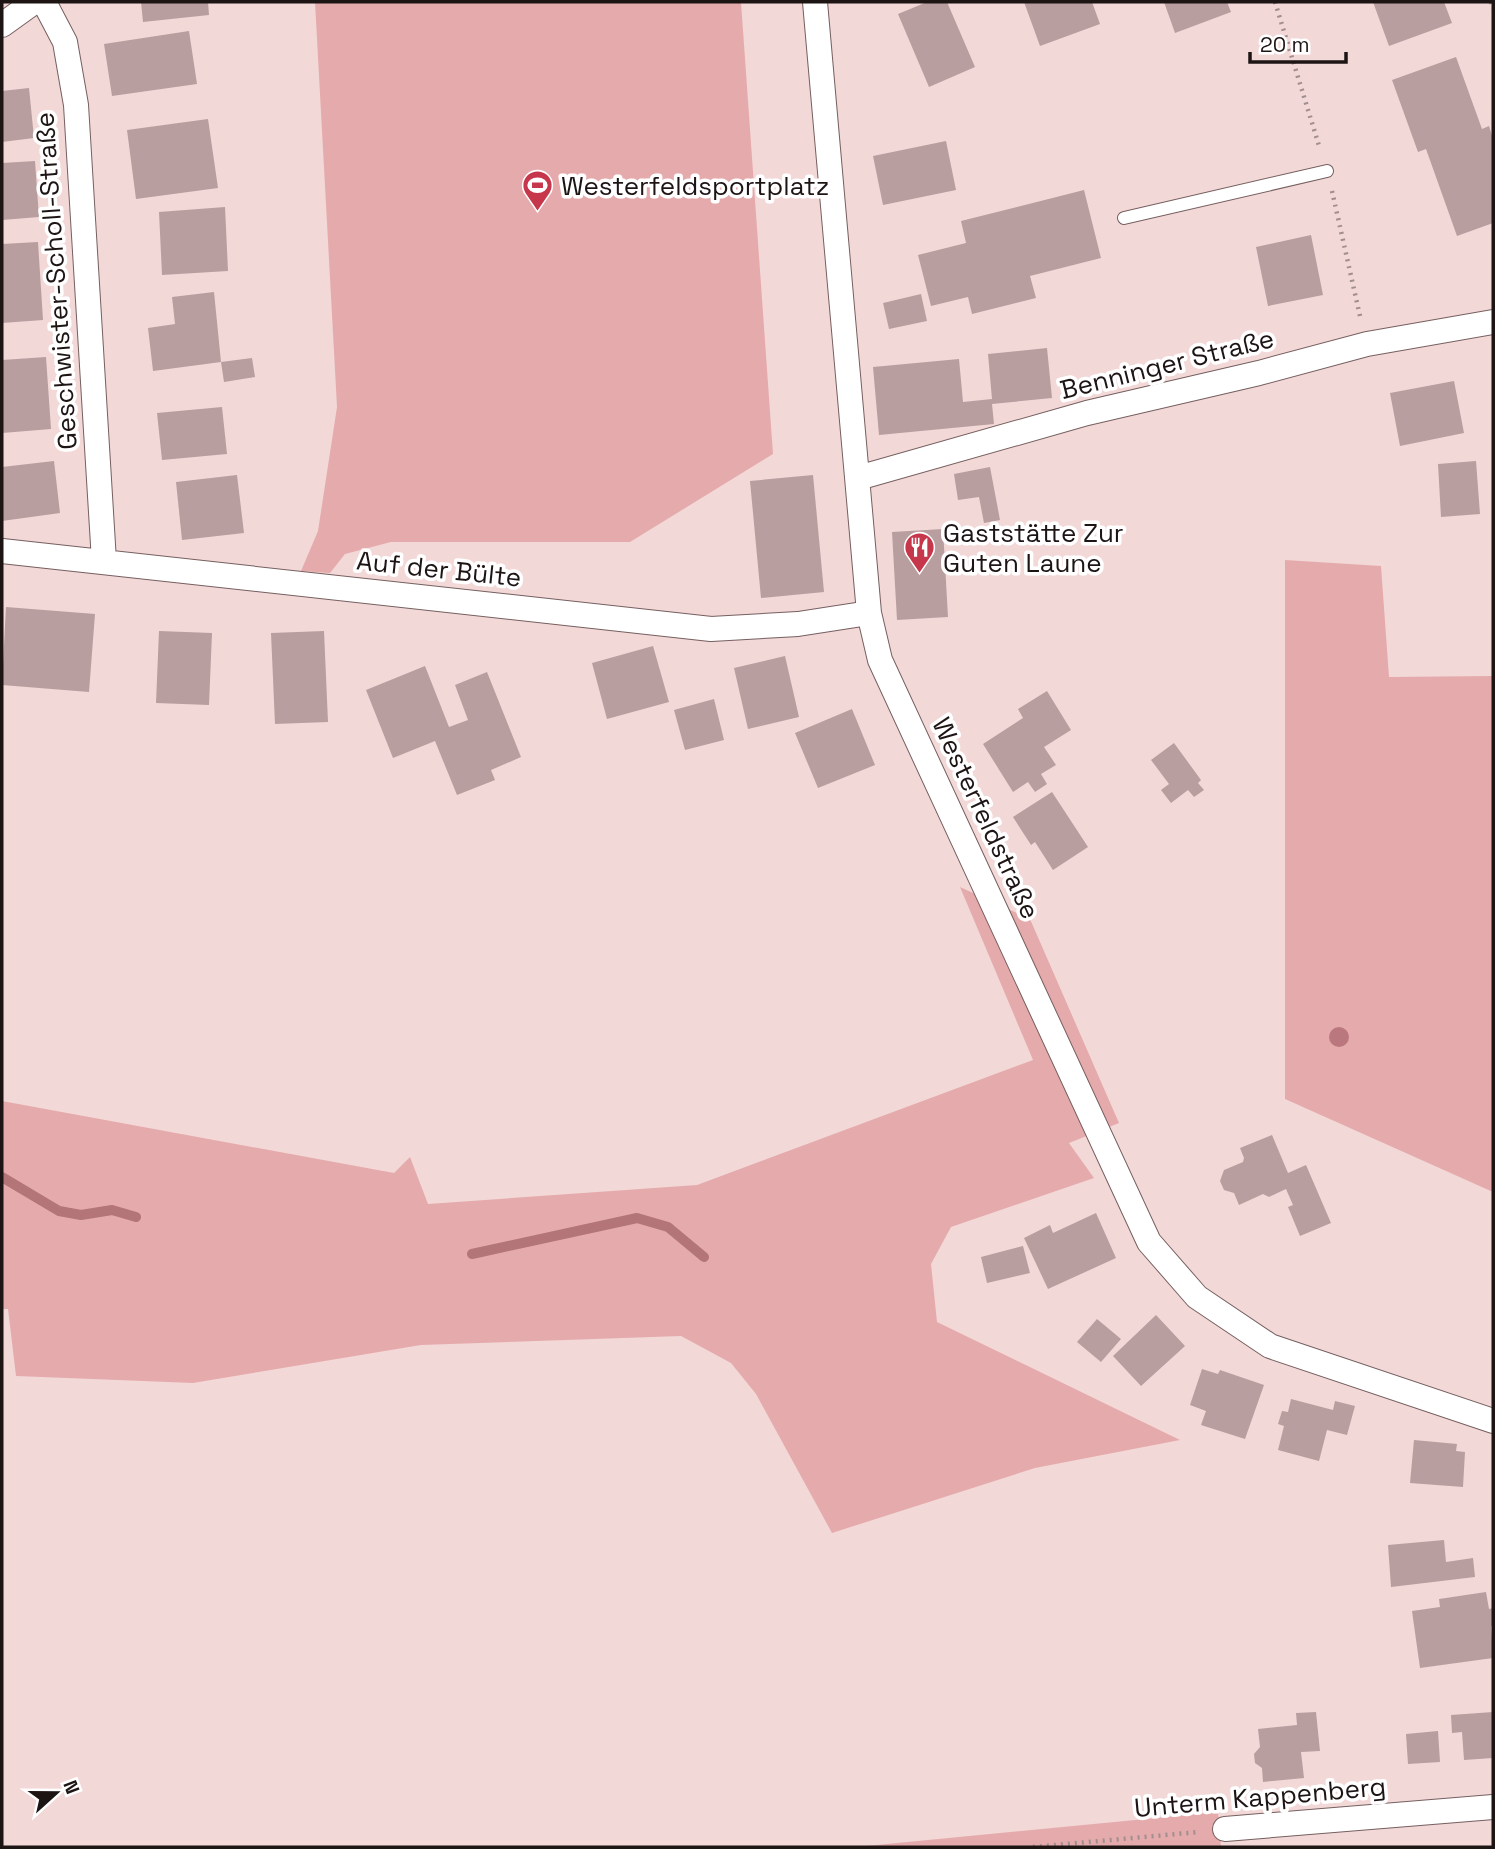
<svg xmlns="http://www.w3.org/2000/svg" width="1495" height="1849" font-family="'Space Grotesk',sans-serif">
<rect width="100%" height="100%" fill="#f3d8d8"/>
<path fill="#e5abac" d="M315 2H741L773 454 630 542H391L345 554 330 573 301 571 318 531 337 407Z
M1285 560 1381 566 1389 677 1492 676 1493 1192 1285 1099Z
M960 887 1030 919 1119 1123 1069 1143 1094 1178 951 1227 931 1264 937 1322 1180 1440 1035 1468 832 1533 756 1394 731 1363 681 1336 421 1345 193 1383 16 1376 8 1309H2V1101L394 1173 410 1157 428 1204 697 1185 1033 1060Z
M1218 1812 1221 1847H856Z"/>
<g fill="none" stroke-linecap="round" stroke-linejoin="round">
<path stroke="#b37577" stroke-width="10" d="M2 1177 59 1211 81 1215 112 1210 136 1217
M472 1254 637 1218 668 1227 704 1257"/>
</g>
<path fill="#b89e9e" d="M141 2H208L209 15 143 22Z
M927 2H947L975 67 929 87 898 14Z
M1024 2H1092L1100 24 1040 46Z
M1164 2H1227L1231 12 1175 33Z
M1373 2H1444L1452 23 1389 46Z
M189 31 197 84 112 96 104 44Z
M1456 57 1482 129 1489 126 1493 139V223L1457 236 1426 149 1418 152 1392 80Z
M29 88 34 138 2 142V91Z
M208 119 218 188 136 199 127 130Z
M946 141 956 190 883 205 873 156Z
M35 161 39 217 2 220V163Z
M1084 190 1101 258 1030 276 1036 298 972 314 968 297 931 306 918 255 966 243 961 221Z
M225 207 228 271 162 275 159 212Z
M1311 235 1323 295 1268 306 1256 247Z
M38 242 43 320 2 323V244Z
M214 292 221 362 153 371 148 328 175 324 172 297Z
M921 294 927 321 889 329 883 303Z
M1047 348 1052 398 992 404 994 424 879 435 873 367 959 359 963 402 992 399 988 354Z
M46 357 51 429 2 433V360Z
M252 358 255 377 224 382 221 362Z
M1454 381 1464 433 1400 446 1390 393Z
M222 407 227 454 162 460 157 413Z
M54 461 60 513 2 521V467Z
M1476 461 1480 514 1441 517 1438 464Z
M990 467 1000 520 984 523 979 497 958 500 954 474Z
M237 475 244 533 182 540 176 482Z
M813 475 824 592 761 598 750 481Z
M943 529 948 617 897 620 892 532Z
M6 607 95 614 89 692 2 685Z
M159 631 212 633 209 705 156 703Z
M324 631 328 722 275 724 271 633Z
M653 646 669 702 607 719 592 663Z
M785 656 799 717 748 729 734 668Z
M425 666 449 727 468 720 455 685 487 672 521 757 491 770 495 780 457 795 435 741 393 758 366 690Z
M1047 691 1071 730 1044 747 1056 765 1041 774 1047 784 1035 792 1028 782 1013 792 983 744 1023 718 1018 709Z
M714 699 724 740 685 750 674 710Z
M852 709 875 765 818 788 795 733Z
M1174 743 1201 780 1198 783 1204 790 1194 797 1188 790 1171 803 1161 790 1169 784 1151 760Z
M1052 792 1088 847 1053 870 1035 842 1031 845 1013 817Z
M1272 1135 1288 1173 1306 1165 1331 1223 1300 1236 1288 1207 1293 1205 1286 1189 1269 1197 1263 1194 1239 1205 1234 1193 1224 1190 1220 1181 1224 1170 1243 1162 1244 1158 1240 1148Z
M1096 1213 1116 1258 1048 1289 1024 1238 1050 1225 1053 1233Z
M1023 1246 1030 1273 987 1283 981 1257Z
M1156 1315 1185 1346 1141 1386 1113 1356Z
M1097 1319 1121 1339 1101 1362 1077 1342Z
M1202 1369 1218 1374 1220 1370 1264 1385 1245 1439 1201 1425 1206 1411 1190 1405Z
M1291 1399 1333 1410 1335 1401 1355 1406 1347 1435 1327 1430 1319 1461 1278 1450 1284 1426 1278 1424 1282 1411 1288 1412Z
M1414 1440 1457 1444 1456 1451 1465 1452 1463 1487 1410 1483Z
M1444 1540 1446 1562 1473 1558 1475 1577 1391 1587 1388 1545Z
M1486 1592 1489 1609 1493 1608V1626H1491L1493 1658 1420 1668 1412 1611 1440 1607 1439 1599Z
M1316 1712 1320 1751 1301 1752 1304 1778 1263 1782 1262 1768 1255 1763 1254 1754 1260 1747 1258 1729 1297 1725 1296 1713Z
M1493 1712V1758L1464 1760 1462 1732 1452 1733 1451 1715Z
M1438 1731 1440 1762 1408 1764 1406 1734Z"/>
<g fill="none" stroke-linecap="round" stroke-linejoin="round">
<defs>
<path id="lane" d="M1124 218 1327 171"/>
<path id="street" d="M44 2 65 42 76 105 104 561
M815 2 869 613 880 660 1149 1242 1197 1297 1270 1346 1493 1421
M2 25 34 2
M858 478 1087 413 1259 373 1367 344 1493 322
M2 551 711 629 798 624 869 613
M1225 1829 1493 1807"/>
</defs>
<use href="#lane" stroke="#765f5f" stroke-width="14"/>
<use href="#street" stroke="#765f5f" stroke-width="26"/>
<path stroke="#a28e8e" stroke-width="4.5" stroke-dasharray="2 5" stroke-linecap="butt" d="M1275 2 1320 149
M1491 2 1493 9
M1332 191 1360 316
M1033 1847 1199 1832"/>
<use href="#lane" stroke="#fff" stroke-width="12"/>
<use href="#street" stroke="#fff" stroke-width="24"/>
</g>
<circle fill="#ba787e" cx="1339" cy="1037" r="10"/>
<defs>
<symbol id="stadium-pin" viewBox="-11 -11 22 30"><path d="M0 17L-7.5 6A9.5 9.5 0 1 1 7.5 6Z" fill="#c7374b" stroke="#fff"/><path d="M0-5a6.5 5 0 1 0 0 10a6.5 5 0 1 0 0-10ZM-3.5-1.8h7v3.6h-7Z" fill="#fff"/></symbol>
<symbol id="restaurant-pin" viewBox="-11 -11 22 30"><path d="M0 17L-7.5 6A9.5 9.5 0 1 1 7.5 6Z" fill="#c7374b" stroke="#fff"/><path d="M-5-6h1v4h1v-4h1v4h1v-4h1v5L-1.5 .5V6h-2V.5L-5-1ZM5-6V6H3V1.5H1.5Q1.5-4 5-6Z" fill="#fff"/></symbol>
</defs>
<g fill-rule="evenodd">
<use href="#stadium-pin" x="520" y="168" width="35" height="47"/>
<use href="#restaurant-pin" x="902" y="530" width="35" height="47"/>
</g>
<g text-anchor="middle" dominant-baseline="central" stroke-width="7" stroke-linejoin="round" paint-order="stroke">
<g font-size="26" fill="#1d1414" stroke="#fff" text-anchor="start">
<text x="561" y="186">Westerfeldsportplatz</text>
<text x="943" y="533">Gaststätte Zur<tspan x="943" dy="30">Guten Laune</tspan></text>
</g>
<g font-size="26" fill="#1d1414" stroke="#fff">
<text transform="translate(56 281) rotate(-94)">Geschwister-Scholl-Straße</text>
<text transform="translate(1167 364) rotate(-14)">Benninger Straße</text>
<text transform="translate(439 569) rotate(6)">Auf der Bülte</text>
<text transform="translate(986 818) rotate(65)">Westerfeldstraße</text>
<text transform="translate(1260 1797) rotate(-5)">Unterm Kappenberg</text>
</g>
</g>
<rect width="1495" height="1849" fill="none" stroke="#1d1414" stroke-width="7"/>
<g transform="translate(56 1793) rotate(69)" stroke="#ffffff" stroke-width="5" paint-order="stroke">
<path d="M0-5L12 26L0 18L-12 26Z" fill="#1d1414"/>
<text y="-10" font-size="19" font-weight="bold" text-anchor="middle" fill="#1d1414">N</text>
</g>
<path d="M1250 52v10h96v-10" fill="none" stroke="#1d1414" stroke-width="3.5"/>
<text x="1260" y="52" font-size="21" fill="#1d1414" stroke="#ffffff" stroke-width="5" paint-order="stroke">20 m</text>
</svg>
